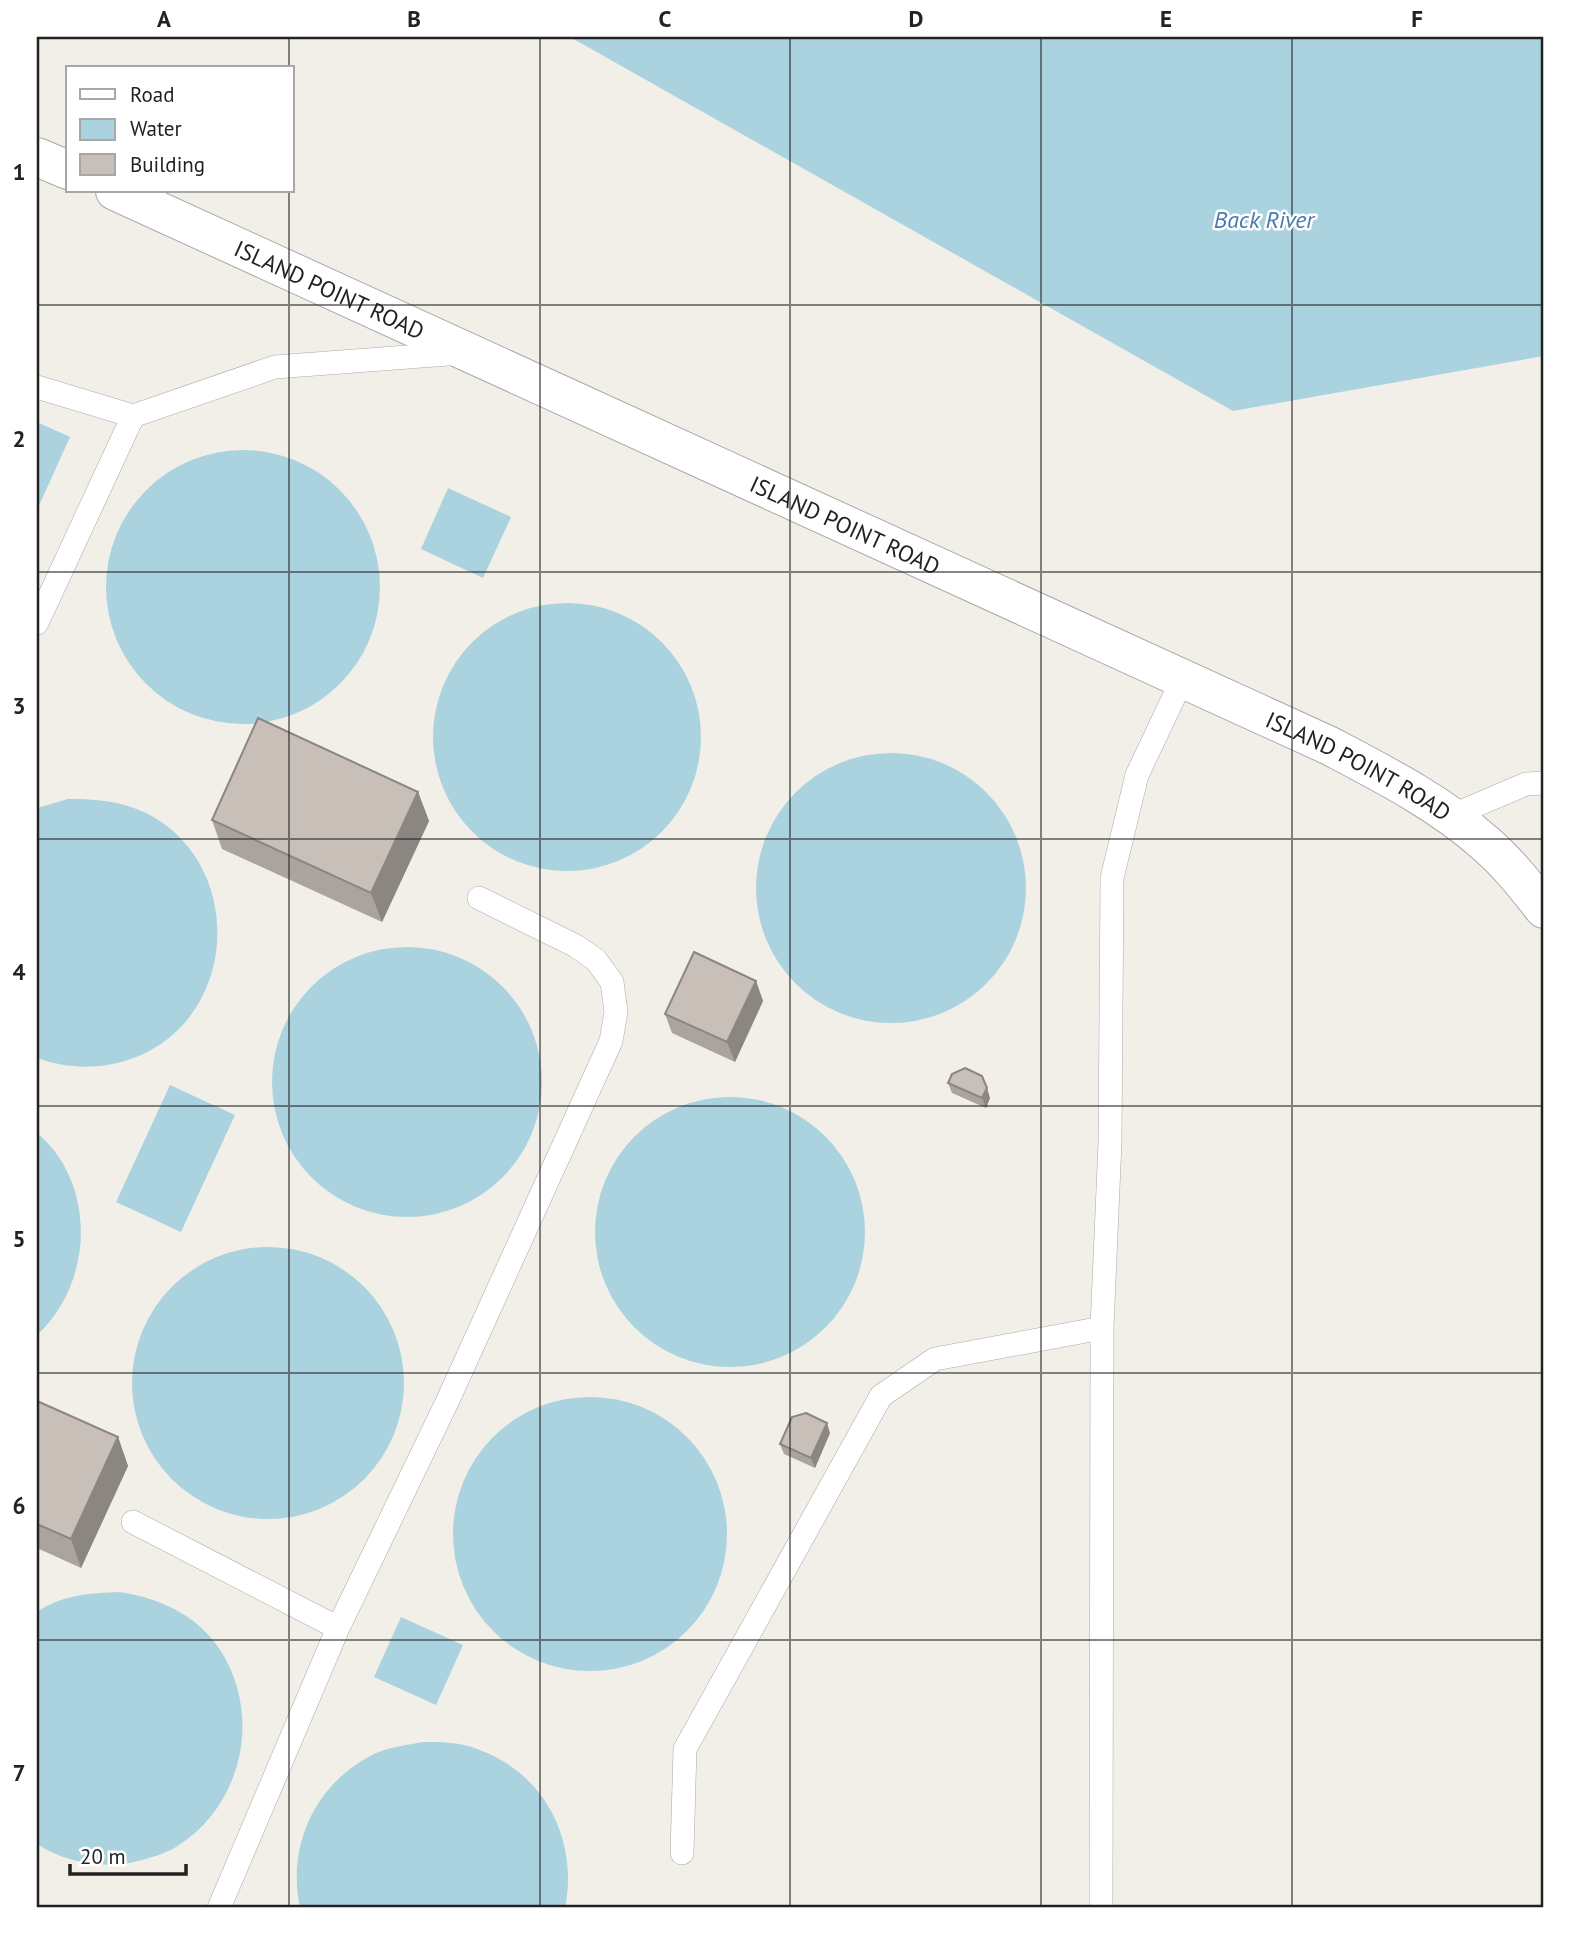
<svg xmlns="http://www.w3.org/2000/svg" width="1581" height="1945" font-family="'PT Sans',sans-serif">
<rect width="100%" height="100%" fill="#f2efe9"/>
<path fill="#aad3df" d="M570 37H1544V356L1233 411Z
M37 422 70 437 37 510Z
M106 587a137 137 0 1 1 274 0a137 137 0 1 1-274 0Z
M448 488 511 517 483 578 421 549Z
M433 737a134 134 0 1 1 268 0a134 134 0 1 1-268 0Z
M756 888a135 135 0 1 1 270 0a135 135 0 1 1-270 0Z
M68 799C96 799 121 801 146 813 244 862 240 1011 141 1055 107 1070 71 1070 37 1058V808Z
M272 1082a135 135 0 1 1 270 0a135 135 0 1 1-270 0Z
M170 1085 235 1115 181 1232 116 1202Z
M595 1232a135 135 0 1 1 270 0a135 135 0 1 1-270 0Z
M37 1133C97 1183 94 1283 37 1335Z
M132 1383a136 136 0 1 1 272 0a136 136 0 1 1-272 0Z
M453 1534a137 137 0 1 1 274 0a137 137 0 1 1-274 0Z
M119 1592C154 1597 189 1611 212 1639 264 1703 247 1801 179 1845 166 1854 149 1858 134 1862 102 1869 64 1862 37 1844V1612C61 1595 91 1593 119 1592Z
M401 1617 463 1645 436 1705 374 1677Z
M424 1742C442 1742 460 1742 477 1749 544 1772 579 1840 565 1908H300C287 1846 314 1785 372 1755 388 1747 406 1745 424 1742Z"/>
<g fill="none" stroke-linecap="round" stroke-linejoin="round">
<defs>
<path id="lane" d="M37 387 133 416 275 367 461 353
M37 623 133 416
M1451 816 1526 784 1544 783
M133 1522 338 1628
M682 1853 685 1749 881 1396 935 1359 1102 1328 1110 1142 1112 878 1137 775 1183 678
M219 1908 338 1628 448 1400 611 1041 616 1012 612 982 596 960 576 946 479 898
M1101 1908 1102 1328"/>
<g id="street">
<path d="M37 157 68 170"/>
<path id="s1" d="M115 191 1330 746C1385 775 1440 803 1486 844 1508 863 1526 886 1544 909"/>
</g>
</defs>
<use href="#lane" stroke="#a9a9a9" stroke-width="24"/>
<use href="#street" stroke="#a9a9a9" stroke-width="40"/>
<use href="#lane" stroke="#fff" stroke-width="23"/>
<use href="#street" stroke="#fff" stroke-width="38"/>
</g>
<path fill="#aba49e" d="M418 792 429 821 382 922 222 849 212 820Z
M756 981 763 1001 735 1062 672 1033 665 1014Z
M948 1083 990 1098 986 1108 952 1093Z
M37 1401 118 1437 128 1466 81 1568 37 1548Z
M830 1433 815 1468 784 1454 780 1444Z"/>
<path fill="#8b8681" d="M418 792 429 821 382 922 371 893Z
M756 981 763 1001 735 1062 727 1042Z
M987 1088 990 1098 986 1108 982 1098Z
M827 1423 830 1433 815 1468 811 1458Z
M118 1437 128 1466 81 1568 71 1539Z"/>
<path fill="#c7bfb8" stroke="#8b8681" stroke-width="2" d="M258 718 418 792 371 893 212 820Z
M694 952 756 981 727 1042 665 1014Z
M965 1068 982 1076 987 1088 982 1098 948 1083 952 1074Z
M37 1401 118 1437 71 1539 37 1524Z
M806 1413 827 1423 811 1458 780 1444 792 1417Z"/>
<path fill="none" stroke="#222" stroke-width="2" stroke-opacity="0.55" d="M289 37V68M540 37V1908M790 37V1908M1041 37V1908M1292 37V1908M289 191V1908M37 305H1544M37 572H1544M37 839H1544M37 1106H1544M37 1373H1544M37 1640H1544"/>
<g text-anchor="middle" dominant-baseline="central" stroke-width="5" stroke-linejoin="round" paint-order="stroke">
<g font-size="23" fill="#222" stroke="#fff">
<text stroke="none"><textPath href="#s1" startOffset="236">ISLAND POINT ROAD</textPath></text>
<text stroke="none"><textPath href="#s1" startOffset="803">ISLAND POINT ROAD</textPath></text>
<text stroke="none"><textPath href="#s1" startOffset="1370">ISLAND POINT ROAD</textPath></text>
</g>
<g font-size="24" font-style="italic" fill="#4a7aab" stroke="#fff">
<text x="1264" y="219">Back River</text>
</g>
</g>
<rect width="1581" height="1945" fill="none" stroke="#ffffff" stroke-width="77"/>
<rect x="66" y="66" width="228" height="126" fill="#ffffff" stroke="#a7a7a7" stroke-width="2"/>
<rect x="80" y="89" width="35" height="10" fill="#ffffff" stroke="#a7a7a7" stroke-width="2"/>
<text x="130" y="102" font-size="21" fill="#222222">Road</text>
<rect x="80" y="119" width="35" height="21" fill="#aad3df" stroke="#a7a7a7" stroke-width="2"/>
<text x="130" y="136" font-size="21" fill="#222222">Water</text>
<rect x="80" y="154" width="35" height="21" fill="#c7bfb8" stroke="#a7a7a7" stroke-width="2"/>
<text x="130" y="172" font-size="21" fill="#222222">Building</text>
<path d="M70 1864v10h116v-10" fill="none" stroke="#222222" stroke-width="3.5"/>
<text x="80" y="1864" font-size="21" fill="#222222" stroke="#ffffff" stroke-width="5" paint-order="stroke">20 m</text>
<rect x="38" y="38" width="1504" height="1868" fill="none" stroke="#222" stroke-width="2.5"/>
<g font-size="23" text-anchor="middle" font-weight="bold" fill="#222">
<text x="164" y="27">A</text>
<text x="414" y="27">B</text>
<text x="665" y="27">C</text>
<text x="916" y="27">D</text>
<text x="1166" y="27">E</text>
<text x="1417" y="27">F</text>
<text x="19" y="180">1</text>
<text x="19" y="447">2</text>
<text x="19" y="714">3</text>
<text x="19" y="980">4</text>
<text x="19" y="1247">5</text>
<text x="19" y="1514">6</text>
<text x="19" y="1781">7</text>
</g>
</svg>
